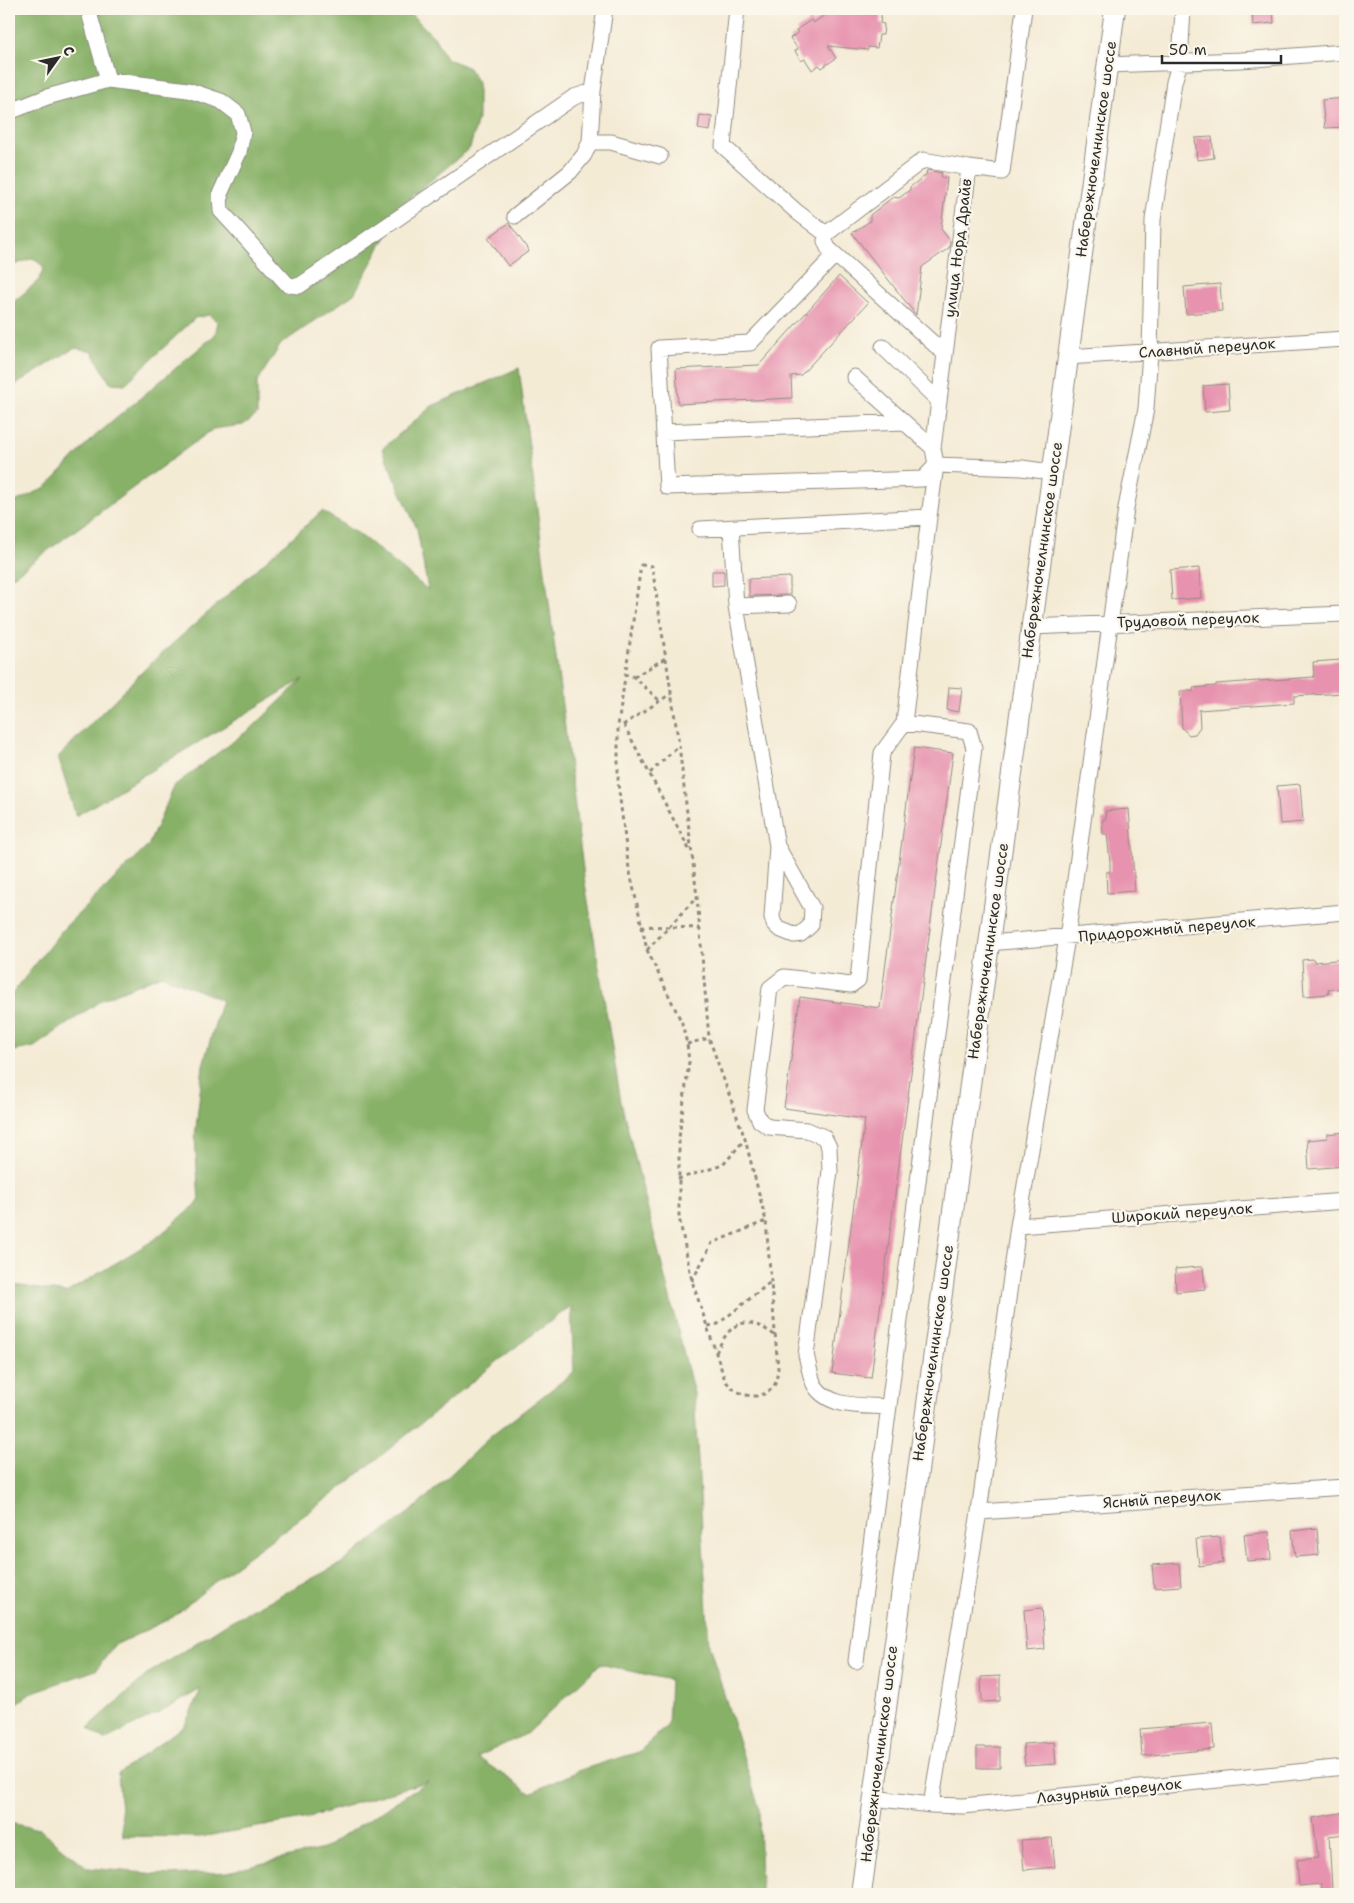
<svg xmlns="http://www.w3.org/2000/svg" width="1354" height="1903" font-family="'Shantell Sans',sans-serif">
<rect width="100%" height="100%" fill="#fbf7ec"/>
<filter id="ink" filterUnits="userSpaceOnUse"><feTurbulence type="fractalNoise" baseFrequency=".02" numOctaves="2"/><feDisplacementMap in="SourceGraphic" scale="10" xChannelSelector="R" yChannelSelector="G"/><feConvolveMatrix kernelMatrix="1 2 1 2 8 2 1 2 1" color-interpolation-filters="sRGB"/></filter>
<filter id="wash" filterUnits="userSpaceOnUse"><feTurbulence type="fractalNoise" baseFrequency=".0096" numOctaves="4" result="noise"/><feDisplacementMap in="SourceGraphic" scale="20" xChannelSelector="R" yChannelSelector="G"/><feGaussianBlur stdDeviation="1.12" result="paint"/><feColorMatrix in="noise" values="0 0 0 0 0 0 0 0 0 0 0 0 0 0 0 0 0 1.4 0 .05"/><feComposite in="paint" operator="in"/></filter>
<g filter="url(#wash)">
<rect width="100%" height="100%" fill="#f4ebd5"/>
<path fill="#88b168" stroke="#5a6e4a" fill-rule="evenodd" d="M9 9H406L434 37 446 58 469 68 478 83V119L470 148 405 202 354 294 281 344 257 382V415L243 425 213 429 9 579V505L46 487 93 438 215 335 218 322 209 315 195 318 125 384 110 383 92 351 74 348 9 389V306L39 280 44 267 33 258 9 267Z
M519 368 584 877 621 1102 694 1394 709 1645 759 1808 761 1894H9V1823L39 1829 88 1868 169 1875 228 1872 323 1849 428 1781 303 1819 200 1837 123 1836 118 1774 185 1725 201 1689 161 1712 104 1740 88 1728 149 1673 229 1622 340 1564 415 1508 490 1437 574 1372 571 1306 509 1352 336 1492 224 1574 173 1617 115 1645 96 1670 33 1692 9 1709V1284L66 1293 154 1240 199 1202 195 1137 203 1065 222 1000 161 975 103 999 34 1047 9 1052V998L63 929 148 846 175 785 254 726 303 679 76 816 58 757 150 664 322 511 364 538 428 590 417 529 382 449 432 406ZM600 1664 670 1680 668 1725 639 1752 580 1770 530 1793 477 1757 528 1733Z"/>
<g id="blocks">
<path fill="#e792ae" d="M829 9 882 10 880 23 884 24 883 35H879L877 48 868 47V50L828 46 836 58 822 68 819 65 812 70 805 59 801 61 795 51 798 49 790 38 798 33 796 30 811 20 813 23 828 13Z
M1252 9H1273L1274 23 1253 25Z
M1345 98V127L1325 128 1322 100Z
M700 115 712 117 710 131 698 129Z
M1212 137 1214 158 1197 160 1195 138Z
M927 170 942 173 941 177 947 178 941 229 950 241 949 248 922 267 916 315 852 233 870 221V215L893 197 899 198 910 190V187L926 175Z
M509 223 529 251 508 266 488 238Z
M839 276 868 303 801 375 791 376 792 398 678 404 676 369 759 365Z
M1220 284 1222 311 1186 314 1184 287Z
M1228 384 1230 410 1205 412 1203 386Z
M1199 568 1201 598 1172 600 1170 570Z
M712 571H724V585L712 586Z
M790 577V595L749 596V579Z
M1341 660 1344 693 1294 696V703L1199 710 1200 727 1195 734 1189 735 1182 728 1180 691H1194L1193 688 1216 686V684L1314 677 1313 662Z
M949 687 962 688 959 712 947 710Z
M914 748 953 753 871 1378 832 1373 865 1119 784 1108 800 997 880 1008Z
M1300 784 1303 822 1280 824 1277 786Z
M1129 809 1135 891 1107 893 1106 872H1110V862L1107 834H1103L1102 820 1106 819 1105 811Z
M1312 959 1315 962 1345 959V988L1328 990 1329 994 1304 996 1302 960Z
M1345 1132V1166L1309 1169 1307 1140 1328 1138 1327 1134Z
M1198 1267H1203L1205 1289 1176 1292 1175 1269Z
M1317 1528 1319 1555 1295 1557 1292 1531Z
M1269 1532 1271 1559 1247 1561 1244 1535Z
M1220 1537 1223 1563 1199 1566 1196 1539Z
M1179 1563 1181 1586 1154 1588 1152 1565Z
M1042 1608 1045 1649 1027 1651 1024 1610Z
M1000 1676V1701L982 1702 981 1677Z
M1212 1723 1214 1749 1142 1756 1140 1729Z
M1054 1742 1056 1764 1025 1766 1023 1744Z
M977 1747H1000V1768H977Z
M1345 1812V1834L1329 1836 1332 1890 1322 1891 1321 1884 1299 1886 1297 1860 1318 1858 1313 1818Z
M1052 1838 1055 1867 1024 1870 1021 1840Z"/>
</g>
</g>
<g filter="url(#ink)">
<use href="#blocks" fill-opacity="0" stroke="#908b80" stroke-width="1"/>
<g fill="none" stroke-linecap="round" stroke-linejoin="round">
<defs>
<path id="minor" d="M88 9 108 80
M737 9 723 146 797 212 826 234
M1107 65 1241 60 1345 52
M9 112 47 97 108 80 188 90 221 101 238 114 243 132 239 152 220 194 221 211 288 285 299 286 574 97 593 91
M590 142H611L660 156
M515 216 570 172 584 155 590 142 593 91 605 9
M835 255 750 343 659 348 667 487 923 479 936 465
M883 347 939 401
M945 354 828 248 825 241 826 234 923 160 969 168
M1068 357 1345 339
M854 377 933 448
M664 432 904 422
M936 465 1022 468 1051 472
M731 528 736 606 777 846
M700 529 929 517 936 465 933 448 969 168 1002 172 1024 9
M736 606 789 604
M1031 627 1345 614
M777 846 812 908 811 925 801 934 794 935 779 929 774 924 772 917Z
M989 943 1345 912
M1018 1226 1345 1201
M889 1407C864 1405 830 1409 815 1386 810 1378 809 1365 806 1355L830 1171 829 1147 824 1137 807 1130 769 1127 760 1121 755 1110 770 988 784 977 851 985 858 980 882 753 904 723 929 517
M979 1512 1345 1487
M856 1661 974 748 969 731 904 723
M873 1798 931 1805 963 1806 1345 1767
M931 1805 979 1512 1018 1226 1067 938 1126 508 1146 409 1150 352 1153 220 1174 82 1180 62 1183 9"/>
<path id="major" d="M861 1894 1115 9"/>
</defs>
<use href="#minor" stroke="#908b80" stroke-width="17"/>
<use href="#major" stroke="#908b80" stroke-width="22"/>
<path stroke="#908b80" stroke-width="3" stroke-dasharray="4 4" stroke-linecap="butt" d="M641 565 652 566 679 745 697 897 709 1038 745 1139 766 1221 778 1369C777 1373 777 1380 775 1384 762 1405 735 1395 725 1380L692 1281 679 1217V1138L689 1062 687 1044 682 1023 647 950 628 863 618 783V726Z
M624 674 634 677 660 701
M634 677 667 657
M623 725 672 693
M624 725 690 851
M650 773 678 746
M641 926 699 928
M647 950 696 898
M687 1044 709 1038
M678 1179 723 1165 745 1139
M692 1281 712 1243 766 1221
M708 1326 718 1324 772 1281
M716 1353C731 1320 746 1314 776 1336"/>
<use href="#minor" stroke="#fff" stroke-width="15"/>
<use href="#major" stroke="#fff" stroke-width="20"/>
</g>
</g>
<g text-anchor="middle" dominant-baseline="central" stroke-width="4.5" stroke-linejoin="round" paint-order="stroke">
<g font-size="15" fill="#2b2b2b" stroke="#fbf7ec">
<text transform="translate(1096 149) rotate(-82)">Набережночелнинское шоссе</text>
<text transform="translate(958 248) rotate(-83)">улица Норд Драйв</text>
<text transform="translate(1207 348) rotate(-4)">Славный переулок</text>
<text transform="translate(1042 550) rotate(-82)">Набережночелнинское шоссе</text>
<text transform="translate(1188 620) rotate(-2)">Трудовой переулок</text>
<text transform="translate(1167 929) rotate(-5)">Придорожный переулок</text>
<text transform="translate(988 951) rotate(-82)">Набережночелнинское шоссе</text>
<text transform="translate(1182 1213) rotate(-4)">Широкий переулок</text>
<text transform="translate(933 1353) rotate(-82)">Набережночелнинское шоссе</text>
<text transform="translate(1162 1499) rotate(-4)">Ясный переулок</text>
<text transform="translate(879 1754) rotate(-83)">Набережночелнинское шоссе</text>
<text transform="translate(1109 1791) rotate(-6)">Лазурный переулок</text>
</g>
</g>
<rect width="1354" height="1903" fill="none" stroke="#fbf7ec" stroke-width="30"/>
<g transform="translate(58 58) rotate(57)" stroke="#fbf7ec" stroke-width="4" paint-order="stroke">
<path d="M0-4L9 19L0 12L-9 19Z" fill="#2b2b2b"/>
<text y="-8" font-size="14" font-weight="bold" text-anchor="middle" fill="#2b2b2b">С</text>
</g>
<path d="M1162 55v8h119v-8" fill="none" stroke="#2b2b2b" stroke-width="2.5"/>
<text x="1169" y="55" font-size="15" fill="#2b2b2b" stroke="#fbf7ec" stroke-width="4" paint-order="stroke">50 m</text>
</svg>
